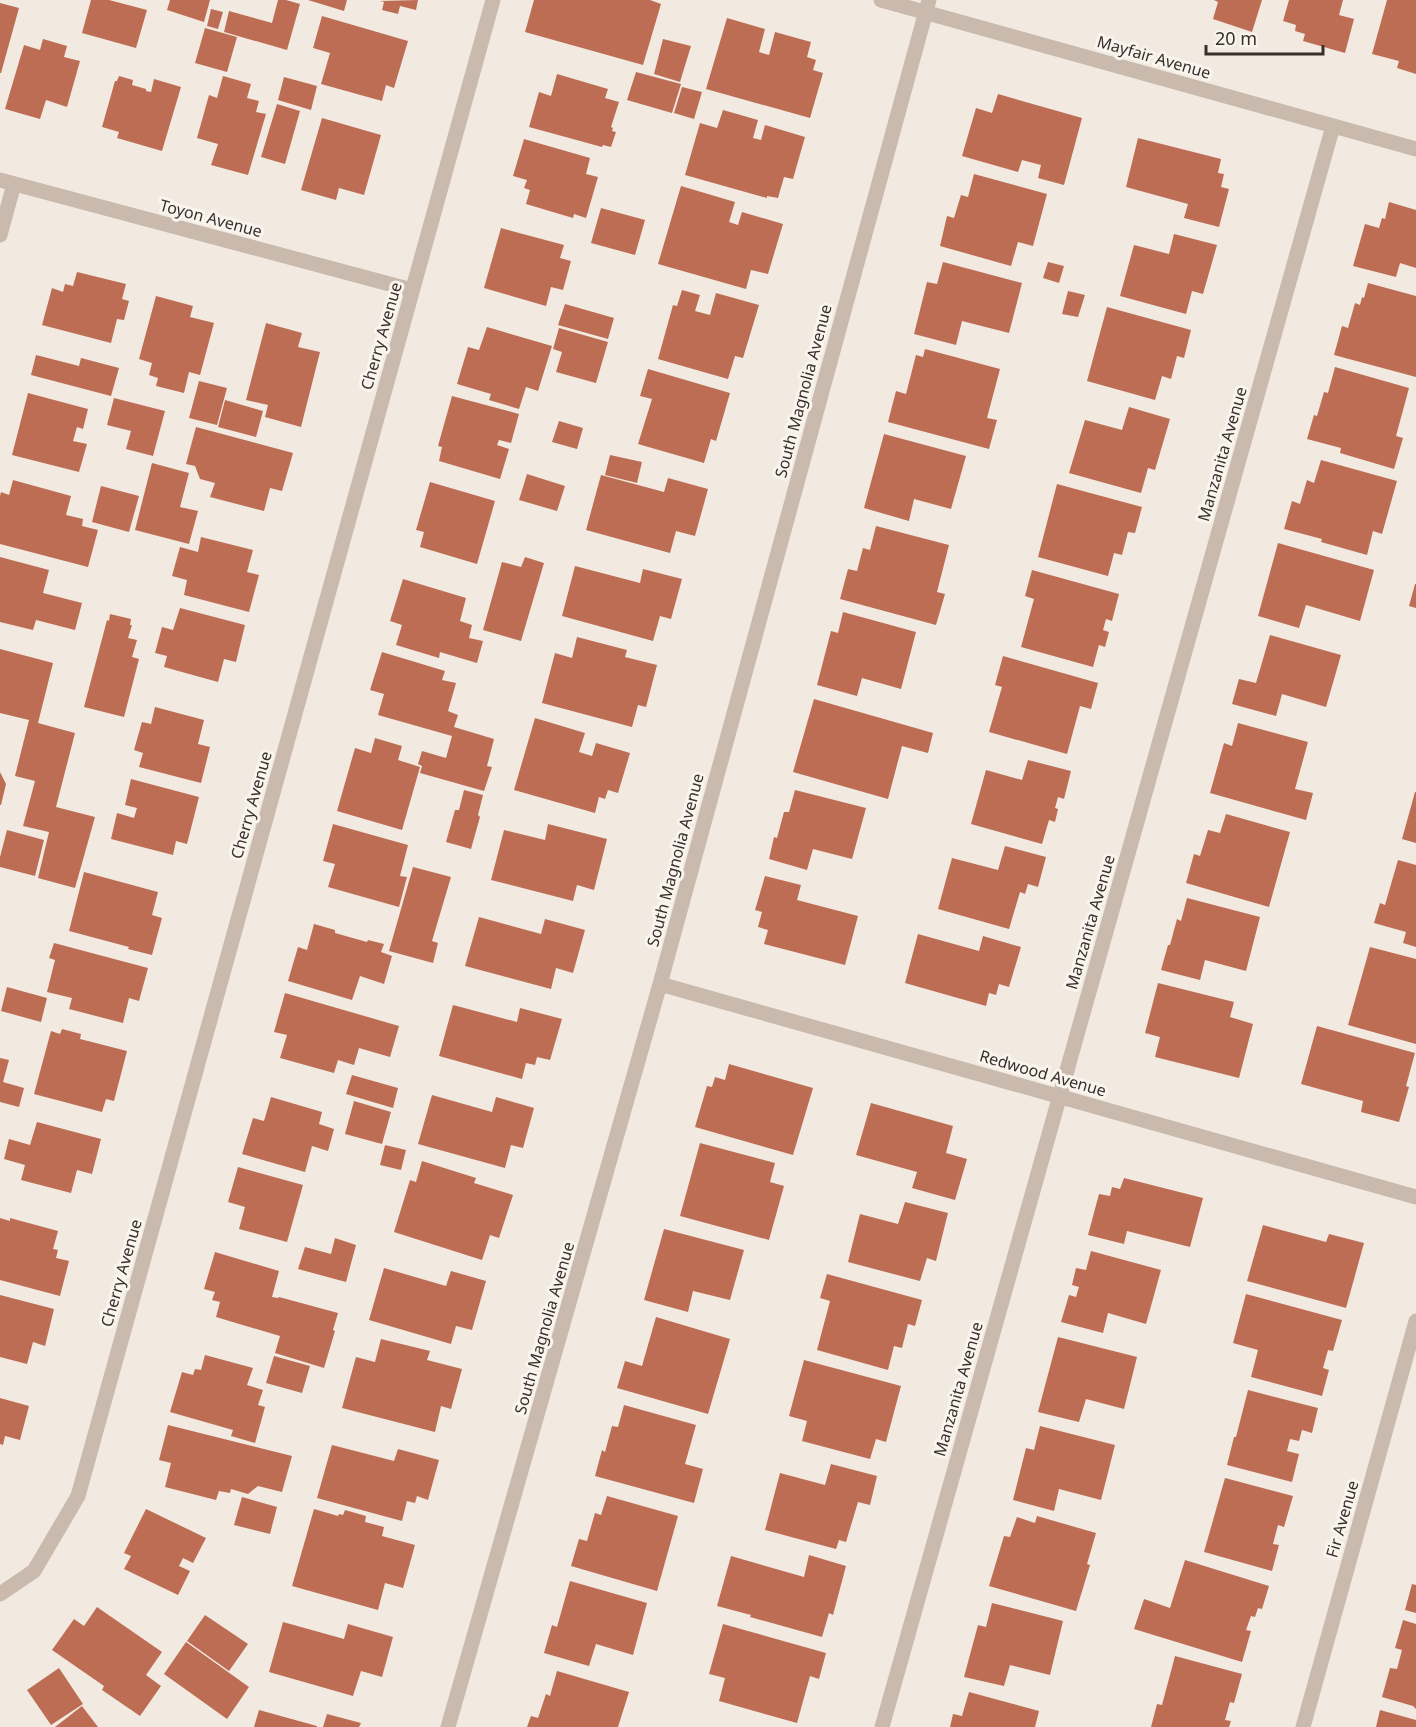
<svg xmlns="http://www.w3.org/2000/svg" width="1416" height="1727" font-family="'Noto Sans',sans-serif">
<rect width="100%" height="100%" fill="#f2eae1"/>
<path fill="#bd6d54" d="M91 0H109L147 10 136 48 82 33Z
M170 0H210L204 22 167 10Z
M278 0H286L300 4 287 50 224 32 229 11 272 23Z
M308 0H347L344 11Z
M418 0 416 10 400 6 398 14 382 10 384 2 380 1Z
M534 0H650L661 4 643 65 525 32Z
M1214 0H1262L1252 32 1213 19 1218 2Z
M1289 0H1343L1339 15 1354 19 1345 53 1303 41 1305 34 1295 31 1296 25 1283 21Z
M1387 0H1416V74L1397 68 1399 61 1372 54Z
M0 3 19 8 1 73H0Z
M211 9 223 12 218 29 207 26Z
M322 16 408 41 394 88 386 85 382 101 321 84 330 53 313 48Z
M727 18 765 29 759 52 769 55 775 32 811 42 807 57 816 60 813 70 823 73 810 118 706 89Z
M205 28 237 37 227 72 195 63Z
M43 39 67 46 64 57 80 61 67 107 46 100 40 119 5 109 24 45 40 50Z
M663 39 691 46 680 82 654 74Z
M636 72 681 84 672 113 627 100Z
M557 74 608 89 605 98 619 102 611 127 613 128 612 131 616 132 611 147 603 145 602 147 529 127 539 92 551 96Z
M119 76 133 80 132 85 146 89V91L151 92 154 79 181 87 162 151 117 138 119 132 102 127 115 81H117Z
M223 76 251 84 247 98 259 101 256 112 266 114 248 175 211 165 218 144 197 138 209 95 217 98Z
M284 77 317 86 311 110 278 100Z
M682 87 702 92 694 119 674 113Z
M998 94 1082 118 1064 185 1038 178 1041 165 1022 160 1018 172 962 156 976 108 992 113Z
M277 104 300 111 285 164 261 157Z
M723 110 758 120 753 138 761 140 765 125 805 137 793 179 784 177 778 198 767 196V198L685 175 700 123 717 128Z
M322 118 381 135 364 195 339 188 336 200 301 190Z
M1138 138 1221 159 1218 173 1224 174 1221 187 1229 189 1219 227 1184 218 1188 204 1126 187Z
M524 139 590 158 586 174 598 177 586 218 574 214 573 218 526 204 530 190 524 188 527 180 513 176Z
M974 174 1047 194 1033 246 1018 242 1011 266 940 246 947 216 954 218 961 195 968 197Z
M681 186 735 202 729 222 738 225 742 212 783 224 768 274 751 270 746 289 658 264Z
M1389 202 1416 210V268L1400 263 1396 277 1353 266 1365 224 1379 228 1382 218 1385 219Z
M601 208 645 220 635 255 591 243Z
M501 228 564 245 560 258 571 261 563 290 551 287 546 306 484 288Z
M1174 234 1217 245 1203 294 1192 291 1186 314 1120 296 1134 245 1169 254Z
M943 262 1022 283 1009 333 962 321 956 345 914 334 927 282 937 284Z
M1048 262 1064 266 1059 283 1043 278Z
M77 272 126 284 122 299 129 301 124 320 117 319 111 343 42 325 52 288 63 292 65 284 73 286Z
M1368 283 1416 296V377L1334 355 1342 326 1348 328 1355 303 1360 305 1362 297 1364 298Z
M682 290 700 295 695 311 710 315 716 293 759 305 743 358 735 356 728 379 658 359 673 305 677 306Z
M1068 291 1085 295 1078 317 1062 314Z
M156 296 193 306 190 317 214 323 200 375 189 372 184 393 156 386 158 378 149 375 152 363 139 359Z
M565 304 614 318 608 339 558 325Z
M1107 307 1191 330 1184 358 1177 356 1171 379 1162 376 1155 400 1087 381Z
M266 323 302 333 298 347 320 352 301 427 265 417 268 405 246 400Z
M487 327 552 346 538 391 526 387 519 409 489 400 491 394 457 384 468 347 479 350Z
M559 328 608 342 596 383 556 372 562 352 553 349Z
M925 349 1000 369 987 418 997 420 989 449 888 422 896 391 906 394 916 355 923 357Z
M36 355 79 366 81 358 119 368 111 396 31 375Z
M1335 367 1409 388 1396 436 1403 438 1394 469 1340 453 1341 448 1307 439 1314 415 1317 416 1324 392 1328 393Z
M648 369 730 393 716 441 711 439 704 463 638 444 652 399 640 396Z
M199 381 227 388 217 425 189 418Z
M28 393 88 409 83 429 77 427 73 441 87 444 79 472 12 455Z
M452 396 519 414 511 443 499 440 497 445 509 449 500 479 439 461 442 447 438 446Z
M114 398 165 411 153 456 126 449 131 431 107 425Z
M225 400 263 411 256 437 218 427Z
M1129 407 1170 419 1155 470 1148 468 1141 493 1069 473 1085 420 1122 430Z
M559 421 583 428 577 449 552 442Z
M196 427 293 453 282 491 270 488 264 511 210 497 215 483 200 479 195 466 186 464Z
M884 434 966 456 951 509 914 499 909 521 864 508Z
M610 455 642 462 637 483 605 475Z
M1321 460 1397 481 1382 534 1373 531 1367 555 1321 542 1322 539 1284 529 1292 501 1300 504 1307 480 1314 483Z
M152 463 189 473 180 507 198 511 189 544 135 530Z
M527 474 565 486 557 511 519 500Z
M601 475 664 492 668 478 708 489 695 536 676 531 670 553 586 530Z
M13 480 71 496 66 515 83 519 82 526 98 530 88 567 0 544V496L1 492 9 495Z
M430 482 495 501 477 564 420 547 424 532 416 530Z
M1057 484 1142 507 1135 533 1128 532 1122 555 1114 553 1108 576 1038 557Z
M101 486 139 496 129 532 92 522Z
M876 526 949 545 937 592 945 594 936 625 840 599 848 569 857 571 863 548 870 550Z
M201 537 253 550 247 572 259 575 249 612 184 595 187 580 172 576 180 547 198 552Z
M1278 543 1374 570 1360 621 1306 605 1299 628 1258 616Z
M0 557 49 570 43 593 82 603 75 630 36 620 33 630 0 622Z
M525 557 544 563 521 641 483 630 502 562 521 567Z
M575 566 640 583 643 569 682 579 671 619 660 616 653 641 562 616Z
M1032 570 1119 594 1112 621 1106 619 1103 630 1109 632 1105 647 1099 645 1093 667 1021 647 1034 599 1025 596Z
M403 579 466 598 460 621 472 625 469 638 483 641 477 663 440 652 439 658 396 645 402 625 390 621Z
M1415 584H1416V608L1409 606Z
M180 608 245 625 236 662 224 659 218 682 164 667 167 656 155 653 162 627 173 630Z
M843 612 916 632 901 689 862 678 857 696 817 685 831 631 838 633Z
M110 614 131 619 130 625H132L128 638 137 640 132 657 139 659 124 717 84 707 107 620 109 621Z
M1270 635 1341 655 1326 707 1282 694 1276 716 1232 704 1239 679 1256 683Z
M577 637 627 650 625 657 657 665 646 707 638 705 632 727 542 703 555 653 572 658Z
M0 649 53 663 38 723 75 733 56 807 95 817 75 888 38 878 49 832 23 826 35 781 15 776 29 720 0 713Z
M382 652 445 671 442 680 456 683 448 711 458 715 454 727 494 739 487 766 492 767 484 791 420 773 422 766 418 764 422 751 446 758 452 736 378 715 384 694 370 690Z
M1003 656 1098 683 1091 709 1080 706 1067 754 989 732 1002 687 995 685Z
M814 699 933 733 928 753 902 746 888 799 793 772Z
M155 707 204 720 198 744 210 747 201 783 139 767 143 753 134 750 142 722 151 724Z
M535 718 585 733 579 752 592 756 596 743 630 753 618 793 608 790 605 799 599 797 595 813 514 790Z
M1238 723 1308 742 1295 789 1313 793 1306 820 1210 793 1224 743 1232 746Z
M375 738 402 746 398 760 420 767 402 830 337 811 355 748 371 753Z
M1028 760 1071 771 1064 799 1058 797 1055 808 1058 809 1055 822 1049 820 1042 844 971 824 986 770 1022 780Z
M0 772 6 784 1 805H0Z
M131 779 199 797 187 844 176 841 173 855 111 839 117 813 134 818 137 808 125 805Z
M464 790 483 795 478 815 480 817 471 849 446 842 455 810H459Z
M795 790 866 808 852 859 813 849 807 870 769 859 774 837 777 838 784 812H789Z
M1415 792H1416V843L1402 839Z
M1226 814 1290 832 1269 907 1186 883 1194 854 1200 856 1208 830 1220 833Z
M333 824 408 845 400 876 407 877 399 907 328 887 335 864 323 861Z
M548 824 607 839 594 890 577 885 573 901 491 880 504 830 545 840Z
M7 830 44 840 35 876 0 867V857Z
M1005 846 1046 857 1038 887 1028 884 1025 894 1020 892 1009 929 938 909 952 858 998 870Z
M1398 860 1416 865V947L1403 943 1406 932 1374 923 1380 903 1385 905Z
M413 867 451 877 432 941 438 943 433 963 389 951Z
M84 872 158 892 152 915 162 918 152 955 128 949 129 947 69 931Z
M765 876 801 885 797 900 858 916 845 965 764 944 768 930 758 927 762 912 755 910Z
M1187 898 1260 917 1246 971 1205 960 1200 980 1161 970 1168 945H1170L1177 919 1181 921Z
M479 917 541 934 545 919 585 930 573 973 556 968 551 989 465 966Z
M314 924 335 930V933L367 942 368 940 384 944 381 952 392 956 384 984 360 976 352 1000 288 981 298 947 307 950Z
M918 934 979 951 983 936 1021 947 1009 987 999 984 996 995 989 993 986 1006 905 983Z
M54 943 148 968 139 1001 129 998 123 1023 69 1009 72 998 47 992 55 960 49 958Z
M1370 947 1416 959V1044L1348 1025Z
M1158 983 1234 1002 1230 1017 1253 1024 1239 1078 1155 1057 1160 1037 1145 1033Z
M7 987 47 998 41 1022 1 1011Z
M285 993 399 1026 390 1057 359 1048 354 1065 338 1060 334 1073 280 1058 287 1035 274 1032Z
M453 1005 517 1022 520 1008 562 1019 550 1060 537 1057 535 1065 526 1063 522 1079 439 1056Z
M1317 1026 1415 1053 1406 1086 1409 1087 1399 1122 1361 1112 1363 1101 1301 1084Z
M62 1029 81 1034 80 1039 127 1051 114 1101 106 1099 102 1112 34 1094 51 1031 60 1034Z
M0 1058 9 1060 3 1082 24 1088 19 1107 0 1102Z
M729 1064 813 1088 793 1155 695 1127 707 1086 712 1087 715 1077 725 1080Z
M352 1075 398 1088 393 1108 346 1094Z
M432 1095 492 1112 496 1097 534 1108 523 1148 511 1145 505 1168 418 1144Z
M271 1097 322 1112 319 1124 334 1129 328 1151 312 1146 305 1172 242 1154 253 1118 264 1121Z
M354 1101 391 1112 382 1144 345 1134Z
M871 1103 953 1126 946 1153 967 1159 955 1200 912 1188 917 1172 856 1155Z
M37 1122 101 1139 92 1174 77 1170 71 1193 21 1180 25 1165 4 1159 9 1139 30 1145Z
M700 1143 775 1163 770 1182 784 1186 769 1240 680 1216Z
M385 1145 406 1150 401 1170 380 1165Z
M422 1161 476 1178 474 1183 513 1195 499 1238 490 1235 482 1260 394 1232 410 1180 416 1182Z
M238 1167 303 1185 287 1242 239 1229 245 1207 228 1202Z
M1124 1178 1203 1198 1190 1247 1127 1231 1124 1244 1088 1235 1099 1194 1110 1196 1112 1187 1120 1189Z
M905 1202 948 1213 936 1261 927 1258 920 1281 848 1262 860 1214 898 1224Z
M0 1218 10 1221V1218L58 1231 53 1249 58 1250 56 1258 69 1261 60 1296 0 1280Z
M1263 1225 1326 1242 1329 1234 1364 1243 1346 1308 1247 1281Z
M664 1229 744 1250 730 1300 693 1291 688 1312 644 1300Z
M335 1238 356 1245 346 1282 298 1269 305 1247 331 1254Z
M1091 1251 1161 1270 1146 1324 1108 1313 1103 1333 1061 1322 1069 1295 1076 1297 1079 1287 1072 1285 1076 1268 1086 1270Z
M215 1252 279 1271 272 1297 278 1298 279 1297 338 1313 333 1330 335 1331 324 1368 275 1353 280 1336 216 1317 220 1302 212 1300 215 1292 204 1289Z
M384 1268 446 1286 451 1271 486 1281 472 1330 456 1326 451 1344 369 1320Z
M827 1274 922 1300 915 1326 908 1324 902 1348 894 1346 888 1370 817 1350 830 1301 820 1298Z
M1246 1294 1342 1320 1333 1351 1328 1350 1323 1368 1329 1370 1322 1396 1251 1377 1258 1350 1233 1343Z
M0 1295 54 1309 45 1346 33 1342 27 1364 0 1357Z
M656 1317 730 1339 708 1414 617 1388 625 1361 642 1366Z
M1058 1337 1137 1357 1124 1409 1086 1399 1079 1422 1038 1412Z
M381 1339 430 1351 427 1360 462 1369 451 1409 441 1406 435 1432 342 1408 356 1357 375 1362Z
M205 1355 253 1368 247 1385 263 1390 258 1405 265 1407 255 1443 231 1436 233 1430 170 1412 182 1372 193 1375 195 1369 201 1370Z
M274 1356 310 1366 302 1393 266 1383Z
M804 1360 901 1386 886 1442 876 1439 870 1459 802 1441 807 1421 789 1416Z
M1248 1390 1318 1408 1312 1433 1302 1430 1299 1441 1290 1439 1287 1451 1299 1454 1292 1482 1227 1465 1234 1437H1236Z
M0 1398 29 1406 20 1440 5 1436 3 1445 0 1444Z
M624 1405 696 1425 685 1464 703 1469 694 1503 595 1476 602 1450 605 1452 612 1426 618 1427Z
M168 1425 292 1456 282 1492 258 1486 248 1494 231 1489 230 1493 219 1491 216 1500 165 1487 171 1463 159 1460Z
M1040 1426 1115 1445 1101 1500 1059 1489 1054 1511 1013 1500 1026 1448 1034 1450Z
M332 1445 394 1461 398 1449 439 1460 428 1500 417 1496 415 1503 407 1501 402 1521 317 1498Z
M831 1464 877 1476 870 1505 858 1502 846 1542 839 1540 836 1549 765 1530 780 1473 825 1485Z
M1225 1478 1293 1496 1284 1527 1278 1525 1273 1544 1279 1545 1272 1571 1204 1552Z
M607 1496 678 1516 657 1591 571 1566 579 1539 587 1541 595 1513 601 1515Z
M242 1497 277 1507 270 1534 234 1525Z
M146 1509 206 1538 193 1563 183 1558 179 1566 190 1571 178 1595 124 1569 131 1556 124 1553Z
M314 1509 338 1516 339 1514 343 1515 345 1510 366 1516 365 1522 384 1527 382 1536 415 1545 403 1588 385 1583 378 1610 292 1586Z
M1037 1516 1096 1533 1087 1564 1090 1565 1076 1611 989 1586 1004 1536 1010 1537 1017 1517 1035 1523Z
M809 1555 846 1566 833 1615 829 1613 822 1637 750 1617 751 1615 717 1606 731 1556 804 1577Z
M1185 1560 1269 1586 1262 1609 1258 1608 1255 1617 1251 1616 1246 1630 1251 1631 1242 1662 1134 1629 1144 1599 1170 1608Z
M570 1581 647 1603 633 1655 596 1644 589 1666 544 1653 552 1625 557 1627Z
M1412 1584 1416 1585V1613L1405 1610Z
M992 1603 1063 1621 1050 1675 1010 1665 1004 1686 964 1677 978 1625 986 1627Z
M97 1607 162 1652 146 1675 161 1686 140 1716 102 1690 104 1686 52 1650 74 1619 84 1626Z
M205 1615 248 1644 229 1671 187 1641Z
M1403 1620 1416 1624V1709L1413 1706 1382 1697 1390 1668 1397 1669 1402 1650 1395 1648Z
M283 1622 344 1639 348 1624 393 1637 382 1677 361 1671 353 1696 269 1672Z
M723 1624 826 1653 819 1679 810 1676 797 1723 719 1701 725 1678 709 1674Z
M186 1642 249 1687 227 1719 164 1674Z
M1175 1656 1242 1674 1234 1703 1230 1702 1225 1720 1231 1721 1229 1727H1151L1157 1704 1162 1705Z
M59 1668 83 1704 51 1725 27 1690Z
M557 1671 629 1692 618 1727H527L531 1716 538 1718 546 1694 550 1696Z
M969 1692 1039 1711 1035 1727H950L953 1714 962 1716Z
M82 1706 98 1727H55Z
M259 1710 317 1726V1727H254Z
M1380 1710 1416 1720V1727H1376Z
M327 1714 361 1723 359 1727H323Z"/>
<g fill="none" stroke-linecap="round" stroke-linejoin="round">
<path stroke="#c9baad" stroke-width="15" d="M881 0 1416 149
M0 180 412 290
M0 235 14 184
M660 984 1416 1197
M0 1594 34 1571 78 1496 493 0
M448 1727 660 984 929 0
M882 1727 1333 126
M1303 1727 1416 1321"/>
</g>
<g text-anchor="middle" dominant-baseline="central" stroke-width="6" stroke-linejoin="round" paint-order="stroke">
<g font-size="16" fill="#392f2b" stroke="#f9f4ee">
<text transform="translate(1154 57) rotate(16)">Mayfair Avenue</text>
<text transform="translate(211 218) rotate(15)">Toyon Avenue</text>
<text transform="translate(381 336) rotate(-74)">Cherry Avenue</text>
<text transform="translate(803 391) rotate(-75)">South Magnolia Avenue</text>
<text transform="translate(1222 454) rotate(-74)">Manzanita Avenue</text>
<text transform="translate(251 805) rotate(-74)">Cherry Avenue</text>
<text transform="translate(675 860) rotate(-75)">South Magnolia Avenue</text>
<text transform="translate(1090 922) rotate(-74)">Manzanita Avenue</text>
<text transform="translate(1043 1073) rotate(16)">Redwood Avenue</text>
<text transform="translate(121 1273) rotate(-74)">Cherry Avenue</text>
<text transform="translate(544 1328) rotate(-74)">South Magnolia Avenue</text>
<text transform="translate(958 1389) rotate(-74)">Manzanita Avenue</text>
<text transform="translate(1342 1519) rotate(-74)">Fir Avenue</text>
</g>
</g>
<path d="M1206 45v9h117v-9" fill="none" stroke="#392f2b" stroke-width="3"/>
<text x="1215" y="45" font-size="18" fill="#392f2b" stroke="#f9f4ee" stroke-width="4.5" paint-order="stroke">20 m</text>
</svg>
